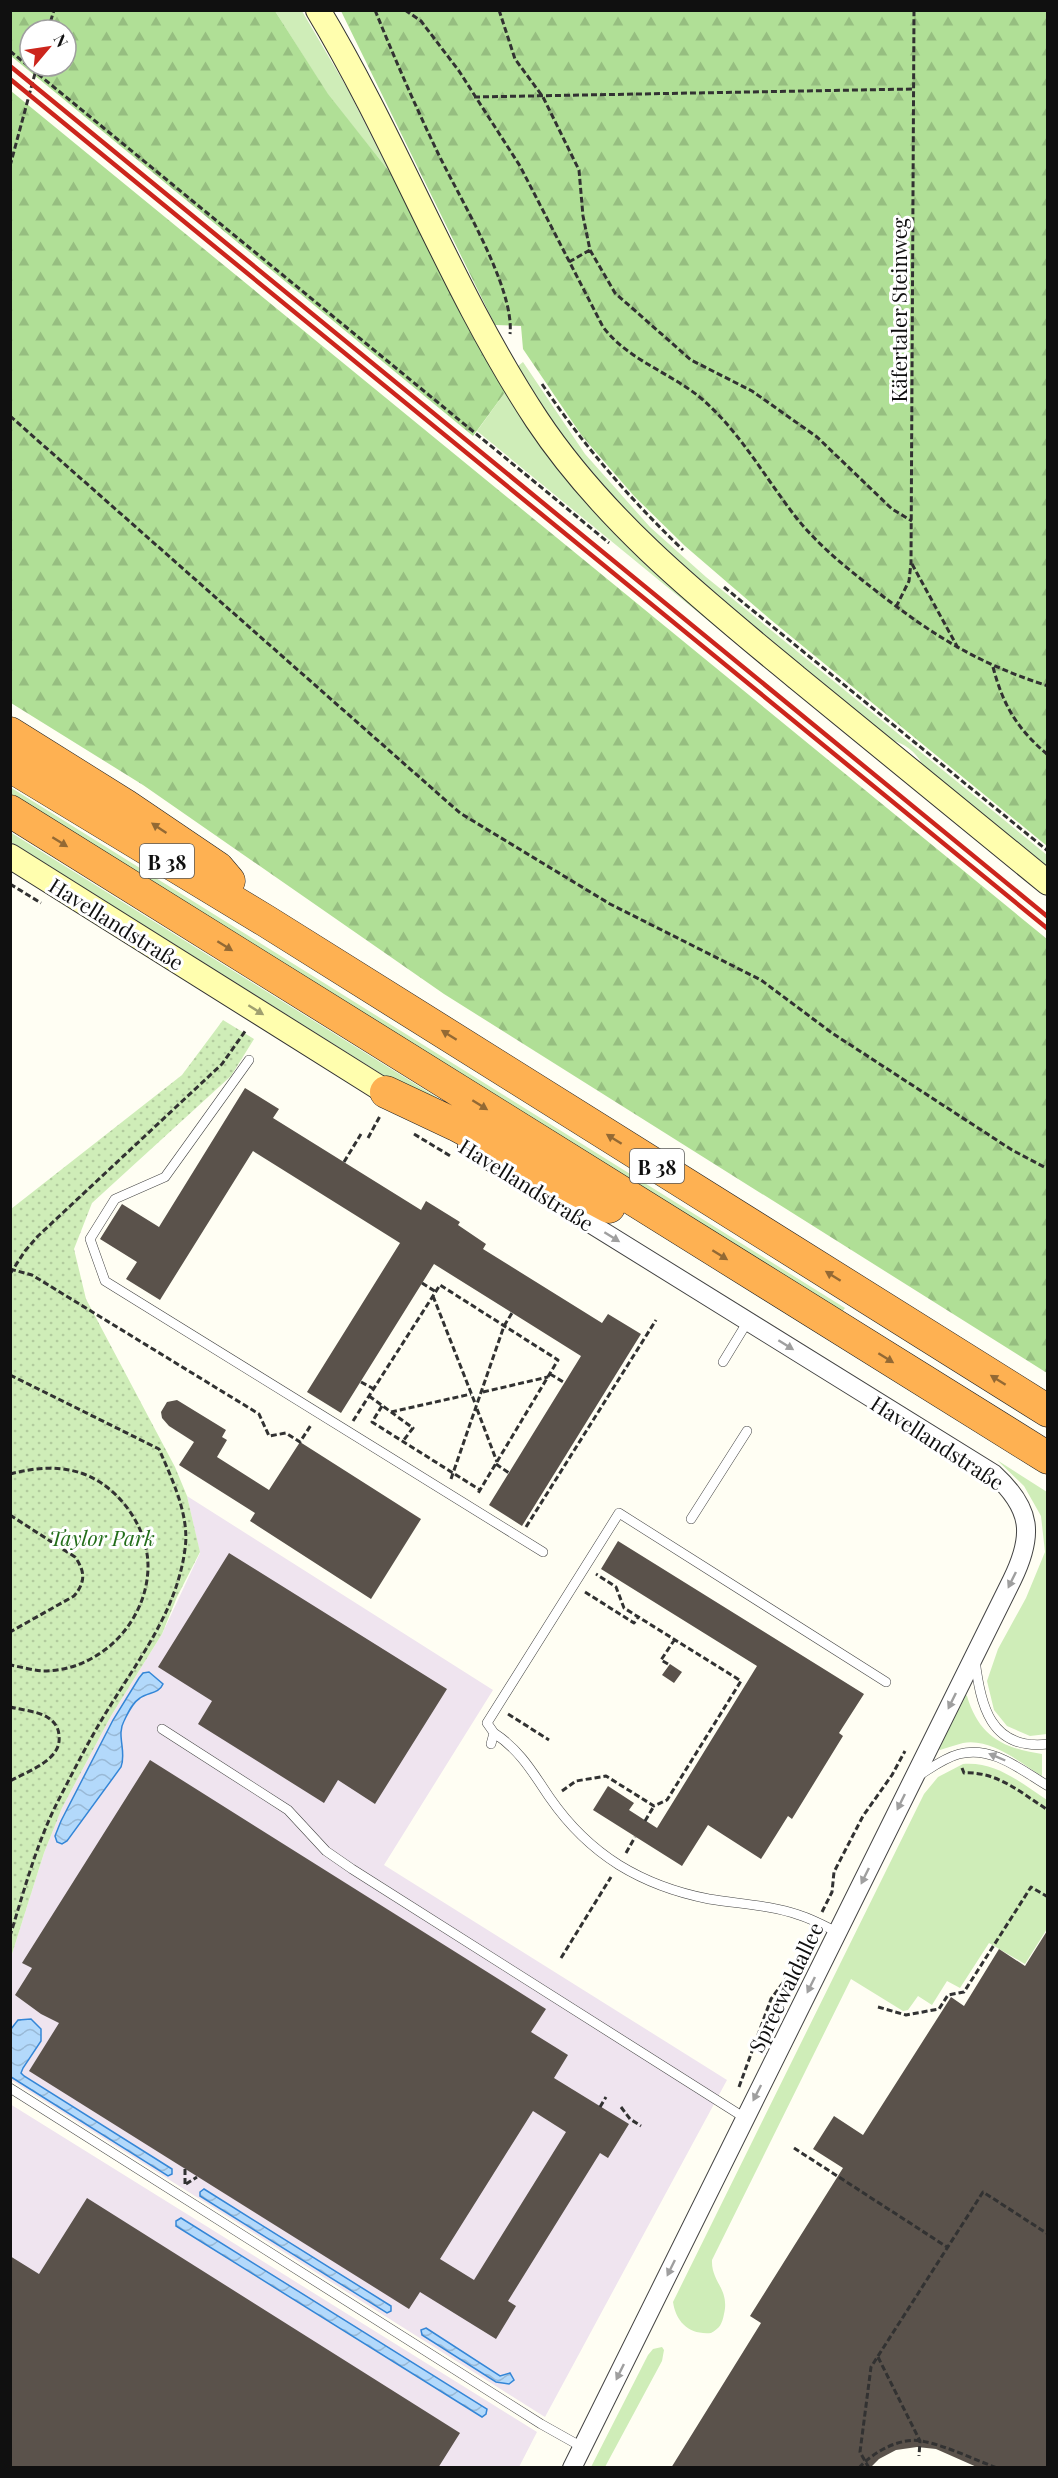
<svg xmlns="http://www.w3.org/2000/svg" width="1058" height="2478" font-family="'Playfair Display',serif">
<defs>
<pattern id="forest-firs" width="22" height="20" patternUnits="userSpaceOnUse" patternTransform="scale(1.5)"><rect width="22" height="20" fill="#b0df96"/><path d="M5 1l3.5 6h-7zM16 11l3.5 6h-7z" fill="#96be80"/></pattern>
<pattern id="park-dots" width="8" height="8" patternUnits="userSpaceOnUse" patternTransform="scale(1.5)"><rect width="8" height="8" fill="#cfedb8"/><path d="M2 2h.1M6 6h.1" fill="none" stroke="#b1ca9d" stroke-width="1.8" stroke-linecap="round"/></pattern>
<pattern id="water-waves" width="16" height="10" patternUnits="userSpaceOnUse" patternTransform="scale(1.5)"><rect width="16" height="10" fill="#b3d9fb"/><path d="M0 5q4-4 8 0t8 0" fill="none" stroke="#99b9d6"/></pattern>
</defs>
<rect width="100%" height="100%" fill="#fffef3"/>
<path fill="#efe4ef" d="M187 1496 493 1690 384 1865 727 2080 545 2417 11 2080V1957L44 1853 62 1808 111 1716 162 1634 200 1553Z
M10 2104 537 2432 519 2467H11Z"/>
<path fill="#cfedb8" d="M275 11H302L347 88 389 171 328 95Z
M523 362 585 454 650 527 706 577 1047 855V868L924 768C918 754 906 743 890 740L701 584 645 533 579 458 551 420 518 366Z
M506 391 755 659 477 431Z
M10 787 845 1308 842 1312 11 794Z
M10 832 462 1113 420 1098 11 842Z
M997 1460 1047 1492V1734L1030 1736 1007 1726 994 1710 987 1681 998 1649 1026 1598 1045 1552 1041 1516 1024 1486Z
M964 1693 967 1696C979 1736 1002 1748 1042 1754V1776C1019 1762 991 1738 963 1743 955 1745 947 1748 940 1750L937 1748Z
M963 1764C996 1761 1021 1783 1047 1800V1929L1025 1964 989 1943 960 1988 947 1981 932 2005 918 1996 908 2010 903 2011 851 1979 712 2260C711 2282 730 2289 724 2314 722 2324 720 2328 711 2333 689 2335 676 2322 673 2302L924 1794 938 1777Z
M662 2347 664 2350 662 2361 605 2467H591L648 2355 653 2349Z"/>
<path fill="url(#forest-firs)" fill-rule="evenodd" d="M10 11H275L328 94 389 171 506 391 473 436 11 56ZM30 30H66V66H30Z
M341 11H1047V846L771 620 685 546 634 496 582 436 523 349 521 326 495 325Z
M11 91 1047 939V1373L444 994 143 785 11 703Z"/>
<path fill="url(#park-dots)" d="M223 1020 254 1039 231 1076 92 1203 74 1249 86 1299 175 1467 187 1496 200 1552 177 1597 162 1634 111 1716 62 1808 44 1853 11 1957V1209L182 1075Z"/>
<path fill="url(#water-waves)" stroke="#3486d7" stroke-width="1.5" d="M149 1672 163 1684C159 1694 148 1692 140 1698 132 1703 128 1713 124 1721 116 1735 127 1752 121 1767L67 1841 62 1844 57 1842 55 1836 61 1821 113 1720 139 1678 143 1673Z
M31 2019 41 2029V2041L23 2068 21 2073 24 2076 172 2169V2174L168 2176 11 2077V2029L18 2020Z
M204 2189 391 2306V2311L387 2313 200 2196V2192Z
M181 2218 487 2409 486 2414 482 2417 176 2226V2221Z
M426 2328 500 2376 510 2373 514 2380 509 2384 496 2382 422 2335 421 2330Z"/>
<path fill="#5a524b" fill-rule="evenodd" d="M245 1088 279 1109 273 1118 421 1210 426 1201 460 1222 458 1225 486 1244 483 1249 602 1323 608 1314 641 1334 522 1526 489 1505 581 1356 434 1264 341 1413 307 1392 400 1243 253 1151 160 1300 126 1279 137 1262 100 1239 122 1204 159 1227Z
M177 1400 226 1430 222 1437 227 1440 217 1457 269 1490 300 1442 421 1519 371 1599 250 1521 255 1513 179 1465 194 1442 169 1426 162 1418 161 1412 167 1402Z
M618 1541 864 1694 839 1733 843 1736 792 1819 788 1816 761 1859 708 1825 682 1866 593 1810 608 1786 634 1803 629 1810 657 1828 757 1666 601 1569Z
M229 1553 447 1689 375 1804 338 1780 324 1803 198 1724 212 1701 158 1667Z
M670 1664 682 1672 674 1683 662 1675Z
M150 1760 546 2009 531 2032 568 2055 554 2078 629 2124 608 2158 600 2153 508 2301 516 2306 496 2339 420 2292 409 2309 29 2071 59 2023 41 2014 15 1995 32 1968 22 1963ZM533 2111 566 2132 474 2280 440 2259Z
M1047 1931V2468H979L936 2449 917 2447 896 2450 879 2459 870 2468H671L761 2323 750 2316 843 2168 813 2149 834 2116 863 2135 951 1997 964 2006 999 1949 1025 1966Z
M87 2198 460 2433 438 2468H10V2256L39 2274Z"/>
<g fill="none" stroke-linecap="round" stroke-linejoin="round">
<defs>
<path id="lane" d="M249 1060 165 1177 115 1199 90 1239 105 1281 543 1552
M723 1362 748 1321
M691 1519 747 1431
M975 1659C980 1704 990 1751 1048 1744
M162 1729 288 1810 326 1851 352 1869 745 2118
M494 1733C520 1750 533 1773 550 1798 568 1824 592 1848 619 1865 645 1881 678 1893 709 1899 739 1904 771 1905 799 1915 812 1919 825 1926 837 1932
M491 1744 494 1733 487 1723 619 1513 886 1682
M918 1776C931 1768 944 1758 959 1754 992 1745 1021 1770 1048 1786
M10 2088 541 2424 582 2447"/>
<path id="street" d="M467 1147 994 1474C1032 1509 1034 1535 1012 1580L572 2468"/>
<path id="secondary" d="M318 10C398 143 452 291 537 420 605 522 703 600 796 677 880 746 964 815 1048 883
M10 856 386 1092"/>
<path id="highway" d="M10 733 125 805 218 868 229 881
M10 766 266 921 1048 1411
M10 811 1048 1458
M386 1092 456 1125 609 1207"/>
</defs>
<use href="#lane" stroke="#434343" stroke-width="10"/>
<use href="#street" stroke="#434343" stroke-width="20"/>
<use href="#secondary" stroke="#323232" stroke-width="26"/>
<use href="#highway" stroke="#212121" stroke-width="33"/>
<path stroke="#323232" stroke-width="3" stroke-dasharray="6 3" stroke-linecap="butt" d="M375 10C394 57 414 103 436 149 457 194 515 287 510 334
M405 10 421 21 459 71 520 166 603 327C629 361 670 372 702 399 740 432 764 476 795 516 816 543 844 566 871 587 931 634 974 662 1048 686
M499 10 515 59 543 97 579 170 583 216 590 250 615 293 691 360 752 391 817 437 892 509 912 521
M48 30 54 10
M10 51 609 543
M474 97 913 89
M10 166 37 66
M569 262 590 250
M542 384C584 446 629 498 683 550
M10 416 460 813 610 904 761 980 832 1033 1012 1150 1048 1169
M912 564 958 648
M724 587 1048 851
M896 607 909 581 911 563 914 10
M993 667C1003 705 1017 729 1048 755
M10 884 41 903
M414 1134 452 1157
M368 1138 380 1116
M344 1162 361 1134
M10 1269 32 1275 259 1414 269 1436 286 1433 300 1442 311 1425
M10 1274 25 1251 38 1236 222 1064 246 1030
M422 1283 436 1292
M433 1296 475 1403
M550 1374 565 1383
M10 1375 159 1449C172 1479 190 1516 185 1549 177 1611 138 1660 107 1711 89 1740 73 1772 57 1803 36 1845 24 1891 10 1936
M361 1382 374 1389
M483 1392 548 1377
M369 1396 413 1428 403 1441
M382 1406 372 1422 480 1490
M477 1409 497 1462
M391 1412 471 1394
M353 1421 440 1285 558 1360 477 1495
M496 1464 509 1473
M10 1474C30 1469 49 1466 69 1470 112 1477 148 1523 148 1566 148 1622 99 1672 42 1671 32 1670 21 1667 10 1665
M451 1479 504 1326 512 1313
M10 1515 75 1557C85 1571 86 1582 74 1596L10 1632
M526 1527 656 1320
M585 1592 634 1623 638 1617
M668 1664 661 1660 675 1639
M10 1707C22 1710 37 1711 47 1717 54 1721 59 1728 59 1736 62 1760 28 1771 10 1781
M508 1714 549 1740
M962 1768 964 1773C997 1771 1021 1793 1048 1810
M562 1791 576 1781 606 1776 654 1806 667 1800 741 1681 624 1608 616 1587 596 1574
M645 1821 654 1806
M626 1853 635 1837
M10 1859V1869
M822 1912 832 1892 834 1872 863 1816 892 1775 905 1751
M561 1958 611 1877
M878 2007 906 2015 939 2009 948 1995 964 1992 1031 1887 1048 1897
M739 2087 771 1999 793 1969 811 1933
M600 2107 606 2097
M621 2107 630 2119 641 2126
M794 2148 947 2247
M185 2184V2169
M186 2184 197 2177
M878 2357 920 2441 919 2456
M859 2468C873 2452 900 2437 922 2441 947 2446 973 2459 997 2468
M869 2468 860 2452 871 2367 983 2192 1048 2234"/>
<use href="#lane" stroke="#fff" stroke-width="9"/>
<use href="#street" stroke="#fff" stroke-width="18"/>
<use href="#secondary" stroke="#fffeae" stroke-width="24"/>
<use href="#highway" stroke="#feb152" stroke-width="32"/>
<path stroke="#cc251c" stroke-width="4.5" d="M10 66 1048 917
M10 79 1048 929"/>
</g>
<defs><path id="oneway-solid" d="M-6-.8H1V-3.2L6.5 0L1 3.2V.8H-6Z" transform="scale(1.5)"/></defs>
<g fill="#936934">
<use href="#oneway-solid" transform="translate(159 828) rotate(-146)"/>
<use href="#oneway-solid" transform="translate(60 842) rotate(32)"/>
<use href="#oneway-solid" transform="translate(225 946) rotate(32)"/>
<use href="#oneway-solid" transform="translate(449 1035) rotate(-148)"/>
<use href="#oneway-solid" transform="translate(480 1105) rotate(32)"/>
<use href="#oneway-solid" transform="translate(614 1139) rotate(-148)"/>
<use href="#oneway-solid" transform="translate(720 1255) rotate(32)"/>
<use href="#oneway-solid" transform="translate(833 1276) rotate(-148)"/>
<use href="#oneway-solid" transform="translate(886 1358) rotate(32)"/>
<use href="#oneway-solid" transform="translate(998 1380) rotate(-148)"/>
</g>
<use fill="#9f9f6f" href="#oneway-solid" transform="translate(256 1010) rotate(32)"/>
<g fill="#9f9f9f">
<use href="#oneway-solid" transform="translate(612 1237) rotate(32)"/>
<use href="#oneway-solid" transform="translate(786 1345) rotate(32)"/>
<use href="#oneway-solid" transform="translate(1012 1580) rotate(116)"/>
<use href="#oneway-solid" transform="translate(952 1701) rotate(116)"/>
<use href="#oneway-solid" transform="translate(997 1757) rotate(-157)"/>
<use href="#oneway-solid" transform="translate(901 1802) rotate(116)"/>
<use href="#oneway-solid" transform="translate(865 1876) rotate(116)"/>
<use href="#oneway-solid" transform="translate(811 1985) rotate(116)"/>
<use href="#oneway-solid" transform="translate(757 2093) rotate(117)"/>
<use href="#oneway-solid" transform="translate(671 2268) rotate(116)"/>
<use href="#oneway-solid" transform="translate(620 2372) rotate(116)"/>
</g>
<g text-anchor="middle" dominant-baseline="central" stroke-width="6" stroke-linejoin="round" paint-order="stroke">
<g fill="#fff" stroke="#585858" stroke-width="1.5">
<rect x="140" y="844" width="54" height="34" rx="4.5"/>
<rect x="630" y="1149" width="54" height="34" rx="4.5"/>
</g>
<g font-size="20" font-weight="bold" fill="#101010">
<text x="167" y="861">B 38</text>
<text x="657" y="1166">B 38</text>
</g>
<g font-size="21" fill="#101010" stroke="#fff">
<text transform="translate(898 310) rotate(-90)">Käfertaler Steinweg</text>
<text transform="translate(117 923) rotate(32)">Havellandstraße</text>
<text transform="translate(527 1184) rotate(32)">Havellandstraße</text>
<text transform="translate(938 1442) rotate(33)">Havellandstraße</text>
<text transform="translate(785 1987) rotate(-64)">Spreewaldallee</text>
</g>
<g font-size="21" font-style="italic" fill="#236e1a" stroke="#fff">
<text x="102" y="1537">Taylor Park</text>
</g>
</g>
<rect width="1058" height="2478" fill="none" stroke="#101010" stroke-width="24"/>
<g transform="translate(48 48) rotate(61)"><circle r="28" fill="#ffffff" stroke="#9f9f9f" stroke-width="1.5"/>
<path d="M0-4.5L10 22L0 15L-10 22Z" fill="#cc251c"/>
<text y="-9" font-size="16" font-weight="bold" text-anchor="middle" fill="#101010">N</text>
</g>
</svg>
